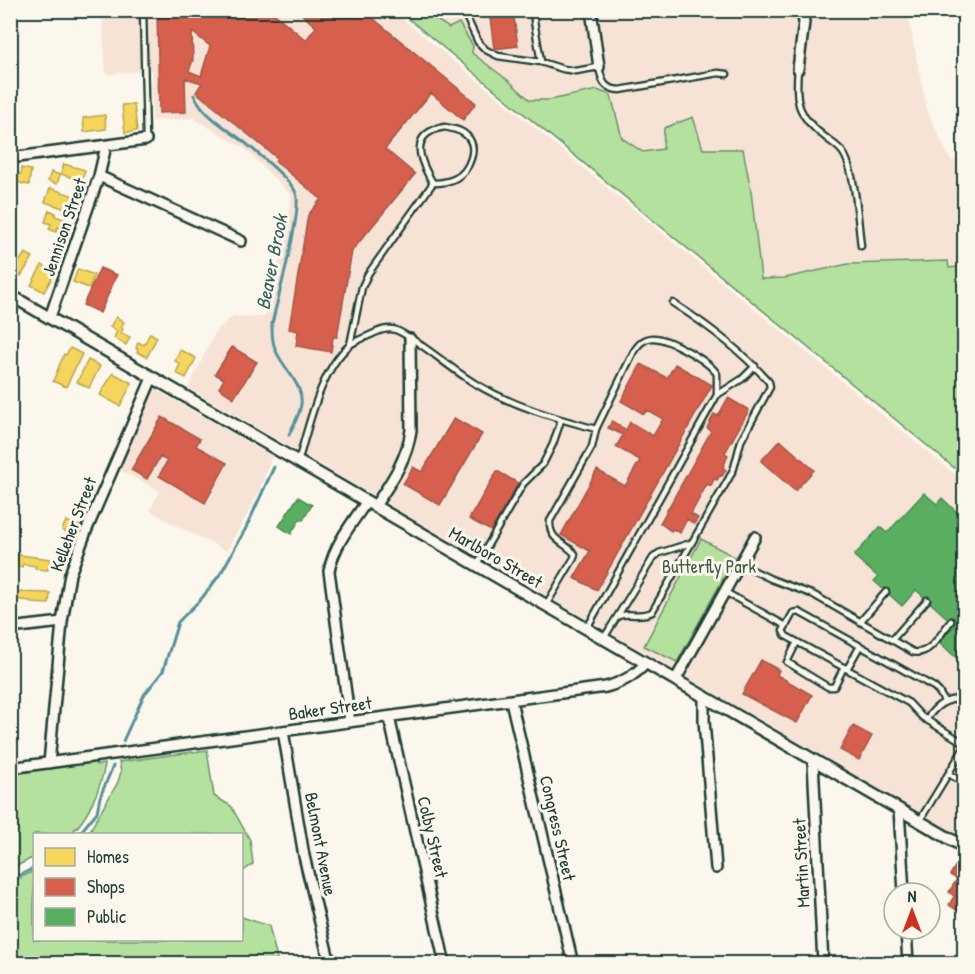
<svg xmlns="http://www.w3.org/2000/svg" width="975" height="974" font-family="'Patrick Hand',sans-serif">
<rect width="100%" height="100%" fill="#fbf7ec"/>
<filter id="ink" filterUnits="userSpaceOnUse"><feTurbulence type="fractalNoise" baseFrequency=".0167" numOctaves="2"/><feDisplacementMap in="SourceGraphic" scale="12" xChannelSelector="R" yChannelSelector="G"/><feConvolveMatrix kernelMatrix="1 2 1 2 8 2 1 2 1" color-interpolation-filters="sRGB"/></filter>
<g filter="url(#ink)">
<path fill="#f6e3d6" d="M102 11H393L964 482V838L188 388 216 331 233 316 264 317 269 308 292 196 244 148 193 118 152 121 151 71 106 74Z
M423 11H907L927 110 951 161H964V266L949 268 948 261 848 264 785 278 761 279 751 191 703 150 694 117 664 149 643 152 622 138 611 95 597 90 550 100H530L509 81 471 53 449 28Z
M153 388 272 456 257 496 227 551 171 523 150 510 160 491 117 469Z"/>
<path fill="#b5e19f" stroke="#6a8f6a" stroke-width="1.5" d="M399 11H423L449 28 459 23 473 46 472 53 509 81 530 100H550L597 90 611 95 622 138 643 152 663 149 664 128 693 117 703 149H743L751 191 761 279 785 278 848 264 948 261 949 268 964 266V476Z
M701 539 735 557 677 662 644 646Z
M207 750 214 796 231 806 250 840 253 864 242 872V834H88L118 782 121 772 119 762Z
M95 761 96 765 105 764C102 784 87 823 69 834H34V857L11 869V774Z
M34 871V940H242V917L269 926 278 963H11V882Z"/>
<path fill="#f6d55c" stroke="#b6a750" stroke-width="1.5" d="M134 104 137 131 125 133 122 105Z
M105 115 106 129 84 132 83 118Z
M64 164 85 170 82 181 61 174Z
M22 168 31 170 29 185 15 182 16 174H21Z
M51 172 60 175 57 184 48 181Z
M50 188 74 196 69 210 45 202Z
M49 210 56 213 55 216 66 220 63 229 58 227 56 232 49 229 51 224 45 222Z
M25 253 33 257 21 276 13 271Z
M42 265 55 272 44 292 31 285Z
M78 269 94 275 89 288 73 282Z
M116 317 124 322 121 328 123 329 121 333 130 337 126 345 114 338 117 331 110 327Z
M150 333 157 337 147 357 137 352 138 349 136 348 138 342 144 345Z
M70 348 82 354 66 387 53 381 64 354 66 355Z
M180 350 196 358 186 378 176 373 180 364 175 361Z
M88 360 100 366 89 388 77 382Z
M113 373 132 383 120 406 100 395Z
M66 521 80 526 73 542 64 539 67 532 62 530Z
M12 554 50 559 48 570 35 569 36 566 23 564 22 567 11 566Z
M14 592 50 593 49 604 31 603V601L14 599Z"/>
<path fill="#d6604d" stroke="#9f5646" stroke-width="1.5" fill-rule="evenodd" d="M157 10H209L219 19 226 10H270L306 40 316 27 297 10H322L327 15 330 10H363L476 103 463 120 431 93 385 149 415 174 352 251 337 337H333L331 352 296 346 298 331 289 329 308 215 321 199 275 161 277 158 196 92 202 83 185 78 186 112 159 113ZM192 32 210 46 201 76 189 71 193 60Z
M489 10H513L518 46 494 49Z
M100 268 117 275 100 313 83 305Z
M232 347 257 362 234 398 219 388 224 379 215 374Z
M641 364 667 378 675 364 712 385 597 590 574 578 590 551 561 535 597 470 625 486 640 460 616 447 623 435 608 428 612 421 626 430 630 422 653 436 663 419 647 410 644 414 621 401Z
M728 398 749 410 725 453 728 455 723 468 726 470 722 476 720 475 717 480 714 479 711 486 707 484 691 514 698 518 694 524 687 519 680 533 673 529 671 531 660 523 711 431 707 428 714 414 718 416Z
M162 417 200 439 196 446 227 463 205 503 159 476 167 461 160 457 147 479 131 470Z
M454 418 482 434 440 505 403 484 413 467 422 472Z
M780 440 814 470 795 491 761 461Z
M497 471 518 483 491 531 469 519Z
M761 660 779 670 777 675 812 695 797 723 742 694Z
M853 726 872 736 859 760 840 750Z
M956 865 964 870V915L949 905 954 896 949 892 957 879 950 875Z"/>
<path fill="#5aae61" stroke="#488c54" stroke-width="1.5" d="M924 493 937 504 942 498 964 519V665L939 642 955 625 916 590 902 606 874 581 878 577 854 556 880 527 887 533Z
M298 497 312 505 303 520 300 519 291 534 279 526Z"/>
<g fill="none" stroke-linecap="round" stroke-linejoin="round">
<path stroke="#579099" stroke-width="3" d="M194 95C204 116 225 127 243 141 254 150 292 181 296 193 303 210 277 300 272 324 272 334 272 342 276 351 284 370 307 387 300 409 298 418 292 427 289 435
M123 741 144 695 163 671 178 622 202 598 221 573 246 528 274 467
M79 834 97 812 100 797 113 766
M10 880 34 868"/>
<defs>
<path id="service" d="M143 10 146 140
M463 10 478 42 486 50 498 56 541 62 563 69 576 71 599 67C602 82 604 89 620 90L718 73 727 74
M534 10V21L541 62
M798 69C795 102 797 116 825 137 832 143 841 147 845 156 856 177 858 222 861 246
M445 127C453 129 462 130 467 136 479 148 469 171 456 178 449 182 441 183 433 183 419 160 408 133 445 127Z
M350 345 362 287 368 274 433 183
M717 395 742 379 755 366
M298 462C309 426 320 370 350 345 355 341 364 338 370 335 379 331 387 327 396 330 421 341 450 369 476 384 513 406 555 418 596 429L634 351C639 344 643 339 652 338 667 337 709 361 717 374V395L587 628
M477 564 523 484 543 464 553 444 561 420
M740 564 771 579 814 595 913 652C930 656 941 633 951 621
M725 592 786 626
M546 605 574 558 575 554C564 541 549 541 550 521L592 447 596 429
M618 616C630 612 641 618 652 612L729 478 734 468 741 441 770 387 769 382C741 350 709 326 673 303
M860 622 886 592
M604 638 653 558 659 553 691 543
M892 640 927 600
M797 642 787 662 828 687H834L844 667
M847 669 860 646
M944 701 939 692 934 687 799 612 793 613 783 631 786 636 909 703 922 717 964 743
M926 720C936 705 946 698 964 699
M949 774 964 783
M920 820 964 748"/>
<path id="minor" d="M591 10 599 67
M798 69 804 22 802 10
M10 158 146 140
M99 176 241 241
M50 317 99 176 106 146
M375 506C391 482 407 460 411 430L410 339
M10 628 62 622
M676 679 755 537
M704 696V721L716 868
M511 701 573 964
M389 717 445 964
M350 722 329 571C334 545 352 523 367 501
M283 731 304 856 330 964
M813 761 823 964
M49 763 62 622 70 574 87 529 152 378
M10 768 606 687C623 682 634 676 646 663
M899 809 904 893
M906 929 908 964"/>
<path id="tertiary" d="M10 295 964 847"/>
</defs>
<use href="#service" stroke="#1f3d34" stroke-width="9"/>
<use href="#minor" stroke="#1f3d34" stroke-width="14"/>
<use href="#tertiary" stroke="#1f3d34" stroke-width="15"/>
<use href="#service" stroke="#fbf7ec" stroke-width="4.5"/>
<use href="#minor" stroke="#fbf7ec" stroke-width="9"/>
<use href="#tertiary" stroke="#fbf7ec" stroke-width="10"/>
</g>
</g>
<g text-anchor="middle" dominant-baseline="central" stroke-width="6" stroke-linejoin="round" paint-order="stroke">
<g font-size="18" fill="#1f3d34" stroke="#fbf7ec">
<text transform="translate(64 227) rotate(-71)">Jennison Street</text>
<text transform="translate(73 524) rotate(-69)">Kelleher Street</text>
<text transform="translate(496 557) rotate(30)">Marlboro Street</text>
<text transform="translate(330 708) rotate(-8)">Baker Street</text>
<text transform="translate(558 828) rotate(77)">Congress Street</text>
<text transform="translate(433 837) rotate(77)">Colby Street</text>
<text transform="translate(321 844) rotate(79)">Belmont Avenue</text>
<text transform="translate(801 863) rotate(-93)">Martin Street</text>
</g>
<g font-size="18" fill="#3d5e49" stroke="#fbf7ec">
<text x="709" y="566">Butterfly Park</text>
</g>
<g font-size="20" font-style="italic" fill="#36605e" stroke="#fbf7ec">
<text transform="translate(271 262) rotate(-79)">Beaver Brook</text>
</g>
</g>
<rect width="975" height="974" fill="none" stroke="#fbf7ec" stroke-width="36"/>
<rect x="18" y="18" width="939" height="938" fill="none" stroke="#1f3d34" stroke-width="2" filter="url(#ink)"/>
<rect x="33" y="833" width="210" height="108" fill="#fbf7ec" stroke="#a3ada2" stroke-width="1.5"/>
<rect x="45" y="848" width="30" height="18" fill="#f6d55c" stroke="#a3ada2" stroke-width="1.5"/>
<text x="87" y="863" font-size="18" fill="#1f3d34">Homes</text>
<rect x="45" y="878" width="30" height="18" fill="#d6604d" stroke="#a3ada2" stroke-width="1.5"/>
<text x="87" y="893" font-size="18" fill="#1f3d34">Shops</text>
<rect x="45" y="908" width="30" height="18" fill="#5aae61" stroke="#a3ada2" stroke-width="1.5"/>
<text x="87" y="923" font-size="18" fill="#1f3d34">Public</text>
<g transform="translate(912 911)"><circle r="28" fill="#fbf7ec" stroke="#a3ada2" stroke-width="1.5"/>
<path d="M0-4.5L10 22L0 15L-10 22Z" fill="#c8321e"/>
<text y="-9" font-size="16" font-weight="bold" text-anchor="middle" fill="#1f3d34">N</text>
</g>
</svg>
